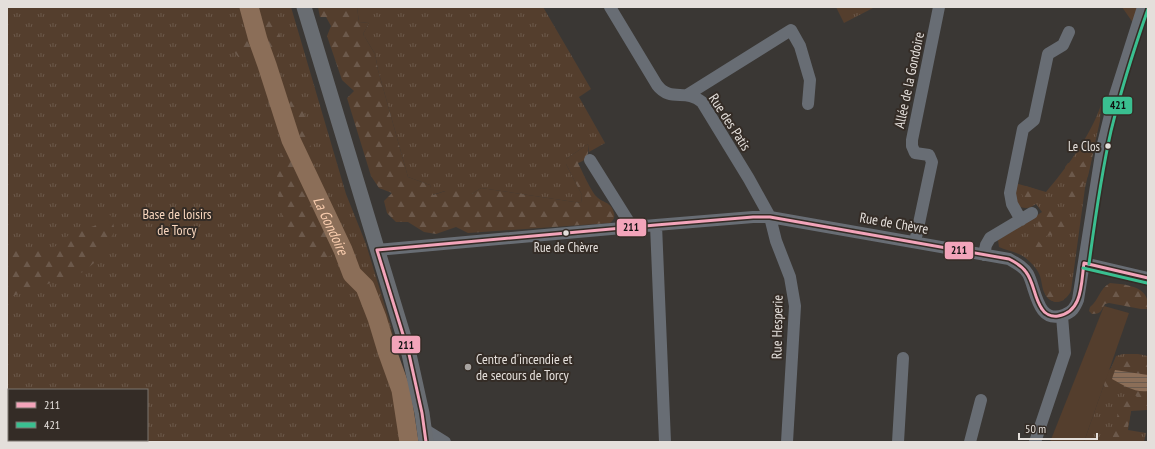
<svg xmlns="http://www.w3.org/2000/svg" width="1155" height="449" font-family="'PT Sans Narrow',sans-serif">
<defs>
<pattern id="grass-tufts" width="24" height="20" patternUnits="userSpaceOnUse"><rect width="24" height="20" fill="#543e2d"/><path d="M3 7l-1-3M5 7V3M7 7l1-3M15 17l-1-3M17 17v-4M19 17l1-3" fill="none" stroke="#6c594b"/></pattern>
<pattern id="forest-firs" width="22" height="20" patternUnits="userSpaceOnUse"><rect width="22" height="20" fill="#543e2d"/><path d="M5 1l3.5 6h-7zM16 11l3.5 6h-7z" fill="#6c594b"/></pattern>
<pattern id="water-rules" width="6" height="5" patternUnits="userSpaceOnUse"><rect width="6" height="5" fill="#8b6e58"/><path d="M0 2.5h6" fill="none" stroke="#6b5b4e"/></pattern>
</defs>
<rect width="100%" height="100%" fill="#3a3734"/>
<path fill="url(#grass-tufts)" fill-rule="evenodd" d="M7 7H291L346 194 366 244 391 326 414 442H7ZM9 390H147V440H9Z
M357 7H543L591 89 579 97 605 143 589 152 588 144 566 159V164L582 195 581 203 481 188 472 194 445 191 432 195 430 185 408 177 378 70 375 54 363 34 369 23 359 22Z
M836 7H873V8L844 23Z
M1122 7H1142L1136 27Z
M1101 105 1100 121 1085 188 1071 291C1066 302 1052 307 1045 294 1042 289 1042 282 1040 276 1038 270 1034 266 1029 261 1020 252 1010 252 999 247L998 240 1042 212 1036 204C1029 209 1024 209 1016 205L1015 183 1046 192C1067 167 1090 137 1101 105Z
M1123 354H1138L1148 356V407L1147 410 1131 411 1128 430 1146 433 1144 442H1084L1102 390 1116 356Z"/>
<path fill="url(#forest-firs)" d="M245 7H272L282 43 277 60 268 65 269 71 239 58 234 52 236 43 242 39 253 41 257 38 256 23 247 14Z
M318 7H357L359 22 369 23 363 34 375 54 378 70 408 177 430 185 433 195 458 187 472 194 481 188 581 203 582 195 566 164V159L588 144C589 154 588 160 578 163 582 171 591 191 596 196 602 203 611 201 614 213 615 217 614 220 610 223L468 233 456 227 436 234 424 232 408 222H396L387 213 384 201 392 193 379 188 371 176 347 98 354 91 342 80 327 36 331 26 326 17H320Z
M273 84 296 92 309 128 313 175 312 184 321 203 330 209 340 231 339 249 332 255 316 262 285 227 279 204 277 175 281 162 283 143 266 96 267 88Z
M1089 152 1093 154 1088 176 1082 186V197L1072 199H1066L1064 197V192L1073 185V181L1066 175 1065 167 1068 163 1079 164 1082 163Z
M1026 186 1038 190V199L1032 203 1024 200 1021 191Z
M1049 206H1053L1057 208V219L1068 224C1069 232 1053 235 1046 236 1040 230 1035 225 1039 216L1044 213 1046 209Z
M111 215 115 231 94 263 83 272 7 298V253L25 248 35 252 64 244 68 235 94 226Z
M1035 238 1043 246 1042 255C1033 257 1030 249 1029 242L1031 239Z
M1110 283C1121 284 1143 285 1147 299 1148 302 1148 305 1148 309H1141L1109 303 1105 304C1101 311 1101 314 1092 314L1089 311 1090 307C1099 300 1099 289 1110 283Z
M1052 286C1060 287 1064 293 1064 300 1056 304 1049 301 1045 294L1046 290Z
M1120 361H1148V406L1139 405 1131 411 1125 442H1111C1117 428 1115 410 1125 400L1133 401 1138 400V398C1130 389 1117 391 1106 389L1103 383 1106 372Z"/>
<path fill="#543e2d" d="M1104 306 1129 313 1084 442H1050Z"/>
<path fill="url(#water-rules)" d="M1115 370 1148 375V391C1135 393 1123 385 1112 379Z"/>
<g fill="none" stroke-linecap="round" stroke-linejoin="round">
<path stroke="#8b6e58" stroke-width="19" id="s1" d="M249 7 258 40 267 65 291 140 343 250 352 274 365 287 377 318 387 351 401 390 409 442"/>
<path stroke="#686d74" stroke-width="12" d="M610 7 657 85C671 103 685 88 702 102L749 179 770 217 776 241 790 277 795 306 787 442
M687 95 791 30 800 46 810 80 808 104
M590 160 632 227
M1021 220 1012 204 1010 193 1023 129 1034 120 1048 54 1063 45 1069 32
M656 225 665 442
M915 242 932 162 929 155 915 153 912 146V140L939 7
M377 250 656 225 753 217H770L1009 259C1016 263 1024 267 1028 274 1036 289 1037 325 1064 315 1072 312 1075 308 1078 300L1102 148 1115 95 1143 7
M984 255 986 245 990 238 1032 213
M1084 263 1148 278
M424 429 445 442
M898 442 903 358
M970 442 981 400
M1035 442 1065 353 1062 316"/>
<path stroke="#696d72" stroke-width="15" d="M304 7 409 354 422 413 426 442"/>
<defs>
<path id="bus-1" d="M377 250 656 225 753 217H770L1009 259C1015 262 1022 266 1026 272 1034 282 1034 298 1042 309 1045 314 1051 317 1058 316 1083 312 1081 283 1084 263
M377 250 409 354 422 413 426 442
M1084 263 1148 278"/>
<path id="bus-2" d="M1089 264C1095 219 1101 175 1111 131 1121 90 1134 49 1148 9
M1083 268 1147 283"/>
</defs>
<use href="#bus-1" stroke="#342c26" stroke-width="6"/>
<use href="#bus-2" stroke="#342c26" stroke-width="6"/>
<use href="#bus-1" stroke="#f3a4ba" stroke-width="3"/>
<use href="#bus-2" stroke="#3abf90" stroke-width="3"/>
</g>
<g fill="#e4dfdb" stroke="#342c26" stroke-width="1.5">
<circle cx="1108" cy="146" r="3.5"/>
<circle cx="566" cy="233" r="3.5"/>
</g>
<circle fill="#a8a4a1" stroke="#342c26" stroke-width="1.5" cx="468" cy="367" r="4"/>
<g text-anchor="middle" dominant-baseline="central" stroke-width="4" stroke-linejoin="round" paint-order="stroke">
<g font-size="13" fill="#e4dfdb" stroke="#342c26" text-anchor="end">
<text x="1100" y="146">Le Clos</text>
<text x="566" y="247" text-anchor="middle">Rue de Chèvre</text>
</g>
<g font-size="14" fill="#e4dfdb" stroke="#342c26">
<text transform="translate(909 80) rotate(-78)">Allée de la Gondoire</text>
<text transform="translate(730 122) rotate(57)">Rue des Patis</text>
<text transform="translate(894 223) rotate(10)">Rue de Chèvre</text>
<text transform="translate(777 327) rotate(-89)">Rue Hesperie</text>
</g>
<g font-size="14" fill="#f9d7bf" stroke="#342c26">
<text x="177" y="214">Base de loisirs<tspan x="177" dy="16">de Torcy</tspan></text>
</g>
<g font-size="14" fill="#e4dfdb" stroke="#342c26" text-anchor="start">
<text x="476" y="359">Centre d'incendie et<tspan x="476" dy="16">de secours de Torcy</tspan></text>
</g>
<g font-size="15" font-style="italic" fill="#f9ccad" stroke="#342c26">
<text stroke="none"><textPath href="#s1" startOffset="234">La Gondoire</textPath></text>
</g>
</g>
<g stroke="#342c26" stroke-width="1.5">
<rect x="1102" y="96" width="31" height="19" rx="4" fill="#3abf90"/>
<rect x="616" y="218" width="31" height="19" rx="4" fill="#f3a4ba"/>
<rect x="944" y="241" width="30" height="19" rx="4" fill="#f3a4ba"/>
<rect x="391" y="335" width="30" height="19" rx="4" fill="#f3a4ba"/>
</g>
<g font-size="11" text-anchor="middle" font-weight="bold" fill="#111">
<text x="1118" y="109">421</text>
<text x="631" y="231">211</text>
<text x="959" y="254">211</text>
<text x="406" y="349">211</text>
</g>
<rect width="1155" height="449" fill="none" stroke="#e4dfdb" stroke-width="16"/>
<rect x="8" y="389" width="140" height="52" fill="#342c26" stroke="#7a746e"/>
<rect x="16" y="402" width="20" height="6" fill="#f3a4ba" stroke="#7a746e"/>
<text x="44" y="409" font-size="12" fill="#e4dfdb">211</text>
<rect x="16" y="422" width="20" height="6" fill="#3abf90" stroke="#7a746e"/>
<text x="44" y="429" font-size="12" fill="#e4dfdb">421</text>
<path d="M1019 433v6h78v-6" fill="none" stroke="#e4dfdb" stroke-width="2"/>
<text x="1025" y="433" font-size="12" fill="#e4dfdb" stroke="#342c26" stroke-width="3" paint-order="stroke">50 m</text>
</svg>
